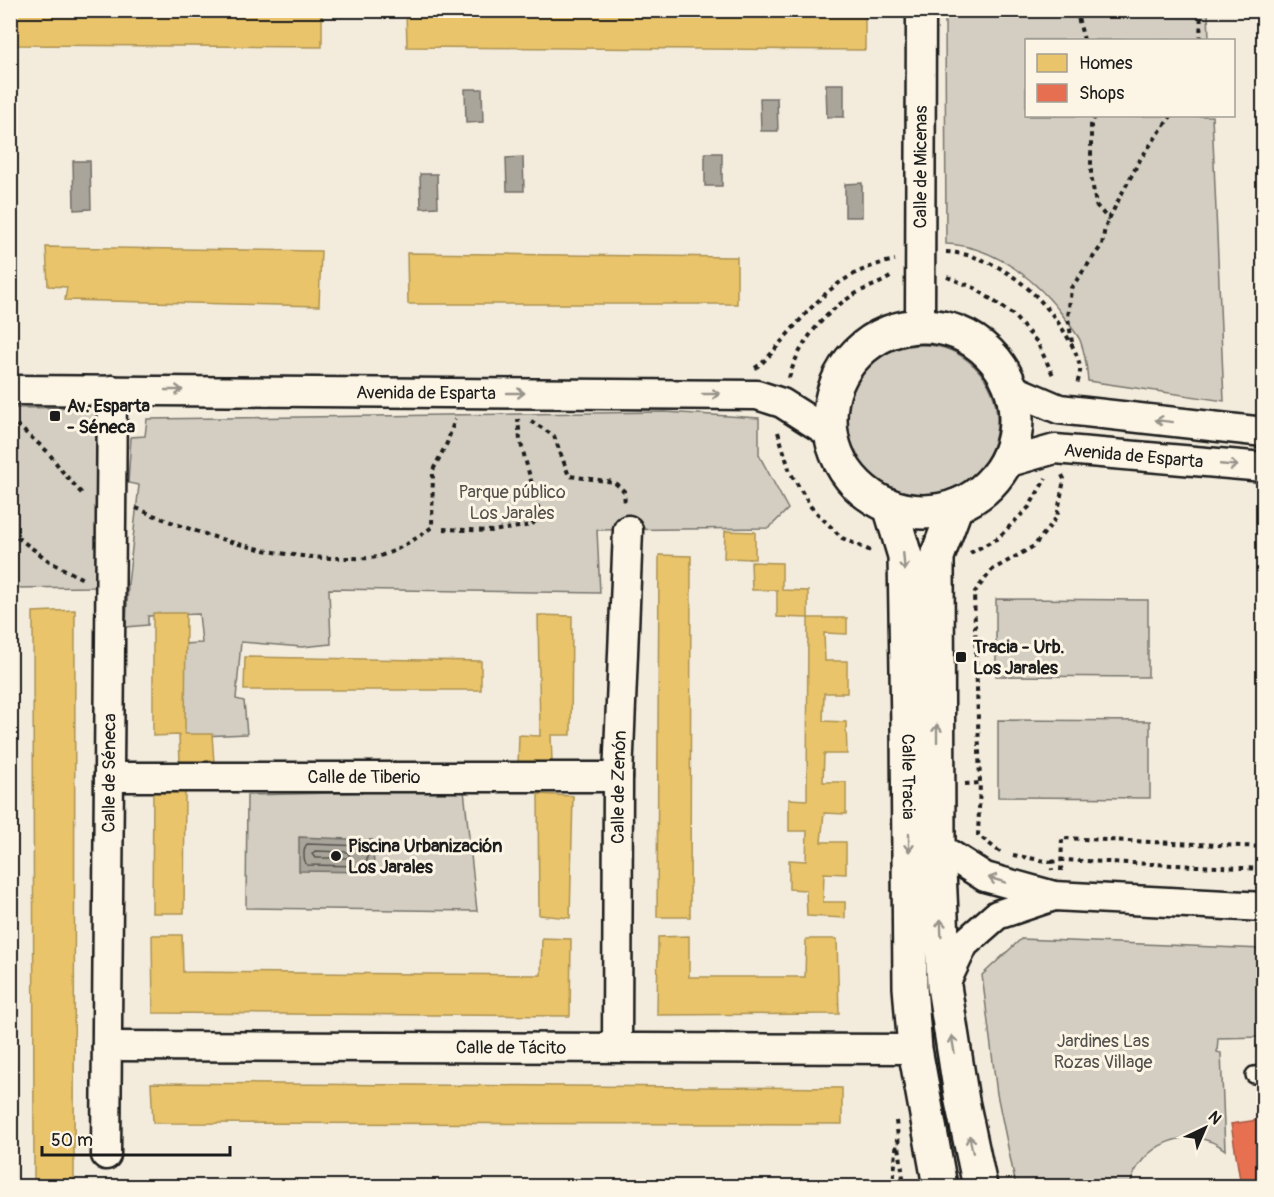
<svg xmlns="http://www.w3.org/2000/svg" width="1274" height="1197" font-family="Pangolin,sans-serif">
<rect width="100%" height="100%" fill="#f3ecdd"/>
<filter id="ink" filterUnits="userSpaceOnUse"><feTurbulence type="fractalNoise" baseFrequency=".0167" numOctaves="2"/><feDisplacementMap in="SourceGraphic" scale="12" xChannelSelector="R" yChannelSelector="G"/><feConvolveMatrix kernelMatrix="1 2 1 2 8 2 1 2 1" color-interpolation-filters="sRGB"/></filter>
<g filter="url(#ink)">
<path fill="#d3cec1" stroke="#78756e" stroke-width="1.5" d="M945 11H1208L1209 40H1026V116H1212L1224 401 1088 381C1087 367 1085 353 1080 340 1077 334 1071 327 1067 321 1039 281 995 246 946 244Z
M847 420a75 75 0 1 1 150 0a75 75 0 1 1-150 0Z
M96 407 97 587 11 588 10 408Z
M665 412 759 418V455L788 509 769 528 597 530 600 593 329 589 331 644 302 647 241 642 236 699 244 701 247 734 181 737V644L202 643 199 614 148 616V625L126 627 128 584 139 485 128 483 131 437 145 436 147 419Z
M996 599 1148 600V677L996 676Z
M998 720 1150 721V798L998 797Z
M464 790 477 911 246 908 247 795Z
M1021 939 1263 949V1037L1218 1038 1217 1052 1221 1053 1225 1150C1191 1122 1138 1145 1130 1186H1016L997 1094 982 975Z"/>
<path fill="#aaa59b" stroke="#716e68" stroke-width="1.5" d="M826 84H844V117H827Z
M465 89H482L483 122 466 123Z
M760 98H777L778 131H761Z
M705 153H722V186H705Z
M523 157 524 191H507L506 158Z
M73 161H90L91 209 74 210Z
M420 174H437L438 207 421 208Z
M862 183V217H845V184Z
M299 837 373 840 374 872 299 871Z"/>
<path fill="#e9c46a" stroke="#ac9253" stroke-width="1.5" d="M10 10H322V47L10 45Z
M406 10H865V50L407 47Z
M46 247 321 251 319 306 65 300 67 287 48 286Z
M407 253 737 257V304H408Z
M725 531 755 532V559L724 558Z
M659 555 691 556 690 917H657Z
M751 562 782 563V590L808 591V618L777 617V590H752Z
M75 610 74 1185H34L33 612Z
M153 613H186L185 734H212L214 763 180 762 179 735 153 736Z
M538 615 572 616 571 735H551L552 761 518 764 519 735 540 736Z
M808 618H847V634L824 633 825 661H847V693H824L823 721 846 722 847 754H824L823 782H846V814L824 813 821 842H846V874L824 873 823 902H845V918L807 916 806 890 789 889V860L806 861 807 831H789V799L807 800Z
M245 657 481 661V690H244Z
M153 790 185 792 184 913H152Z
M538 794 573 796 570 918 539 915Z
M152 935H182L183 972 541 975 542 938 571 939 570 1016 153 1013Z
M689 936V977H805L806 939H837L839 1014 657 1015 658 937Z
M151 1083 842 1088V1124L153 1123Z"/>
<path fill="#e76f51" stroke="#aa5641" stroke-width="1.5" d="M1264 1119V1186H1241L1231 1124Z"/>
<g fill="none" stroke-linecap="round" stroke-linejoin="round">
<path stroke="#55534f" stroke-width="1.5" d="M307 844 365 846 367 848V864L364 866 307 865C303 861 303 848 307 844Z
M315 851 347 852 350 856 347 858H315L312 854Z"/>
<defs>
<path id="lane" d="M1254 1075 1264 1074"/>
<g id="street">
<path id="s1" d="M920 325 921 10"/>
<path d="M1012 389 1059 409 1264 432"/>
<path id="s2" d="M10 390 757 395 782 403 831 434"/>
<path id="s3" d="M1006 463 1055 449 1264 467"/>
<path id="s4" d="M109 777H618"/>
<path d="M938 847 985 877 1054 896 1264 907"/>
<path d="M944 986 964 944 997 915 1054 896"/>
<path id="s5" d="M107 1046 915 1049"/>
<path id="s6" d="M617 1047 618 777 628 530"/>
<path id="s7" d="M106 1155 112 390"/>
</g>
<g id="secondary">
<circle cx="923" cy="419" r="93"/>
<path id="s8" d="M890 506 905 556 908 726 910 987 915 1049 940 1186"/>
<path d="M956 506 937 557 938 847 944 986 962 1101 980 1186"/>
</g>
</defs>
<use href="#lane" stroke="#1c1c1c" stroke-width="20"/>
<use href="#street" stroke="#1c1c1c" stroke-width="33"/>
<use href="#secondary" stroke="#1c1c1c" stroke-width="38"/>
<path stroke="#1c1c1c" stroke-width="4" stroke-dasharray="4.5 4.5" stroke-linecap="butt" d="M1076 10 1084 40
M1200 40 1201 10
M1095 116 1091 125V175L1096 205 1109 220
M946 252C996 254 1040 292 1065 333 1071 343 1078 355 1080 367 1081 372 1078 380 1077 385
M947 277 975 288 1012 314 1037 342 1054 377
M1072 342 1068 318 1071 288 1102 245 1105 227 1121 195 1141 158 1171 116
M755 368C768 360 776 347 787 335 821 296 842 271 895 260
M789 378C799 343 823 313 855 294 867 287 881 284 893 275
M10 419 48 452 62 471 84 496
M531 421 554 436 569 476 614 482 624 491 625 505
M778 432 790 472 811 507 842 538 873 552
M136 508C203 536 275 560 348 558 357 558 368 559 376 557 396 552 416 539 432 527L433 470 447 443 455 419
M443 529 492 531 532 525 540 514 520 440 518 419
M10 532 52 563 85 580
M970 553 998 538 1029 507 1046 478
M965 784 980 783
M1000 852 978 835 980 783 974 593 992 570 1034 546 1057 517 1064 479 1062 475
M1013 855 1051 862 1052 870
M1051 862 1062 860 1264 869
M1061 871 1062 838 1264 847
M896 1121 904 1186
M893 1186 897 1139"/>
<use href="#lane" stroke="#fcf5e5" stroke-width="15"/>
<use href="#street" stroke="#fcf5e5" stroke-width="28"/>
<use href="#secondary" stroke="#fcf5e5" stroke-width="33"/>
</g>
<defs><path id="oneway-shaft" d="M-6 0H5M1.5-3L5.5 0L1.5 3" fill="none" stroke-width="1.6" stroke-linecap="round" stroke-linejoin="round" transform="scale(1.5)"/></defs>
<g stroke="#97938b">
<use href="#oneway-shaft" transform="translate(174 390)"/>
<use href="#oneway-shaft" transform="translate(516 393)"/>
<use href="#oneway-shaft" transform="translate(711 394)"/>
<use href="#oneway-shaft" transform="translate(1164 421) rotate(-173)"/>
<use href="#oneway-shaft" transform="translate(1229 465) rotate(5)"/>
<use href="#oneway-shaft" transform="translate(904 562) rotate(85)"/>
<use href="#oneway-shaft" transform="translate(937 733) rotate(-90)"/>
<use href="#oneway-shaft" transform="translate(909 843) rotate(90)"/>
<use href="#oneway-shaft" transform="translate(997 880) rotate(-164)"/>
<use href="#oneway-shaft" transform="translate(941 928) rotate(-92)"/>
<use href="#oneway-shaft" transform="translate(953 1044) rotate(-99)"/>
<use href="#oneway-shaft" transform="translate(971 1144) rotate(-102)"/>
</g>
</g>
<g fill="#1c1c1c" stroke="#fcf5e5" stroke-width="2">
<rect x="49" y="410" width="12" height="12" rx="3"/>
<rect x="955" y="651" width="12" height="12" rx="3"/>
<circle cx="336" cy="856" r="6"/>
</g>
<g text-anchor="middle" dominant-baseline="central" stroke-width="6" stroke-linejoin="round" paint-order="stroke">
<g font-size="18" fill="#1c1c1c" stroke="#fcf5e5">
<text stroke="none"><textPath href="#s1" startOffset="158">Calle de Micenas</textPath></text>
<text stroke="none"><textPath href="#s2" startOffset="416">Avenida de Esparta</textPath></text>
<text stroke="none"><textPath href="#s3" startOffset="130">Avenida de Esparta</textPath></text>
<text stroke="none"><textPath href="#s7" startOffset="382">Calle de Séneca</textPath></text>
<text stroke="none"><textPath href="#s8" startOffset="273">Calle Tracia</textPath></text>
<text stroke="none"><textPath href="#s4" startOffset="255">Calle de Tiberio</textPath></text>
<text stroke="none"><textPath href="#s6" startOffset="260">Calle de Zenón</textPath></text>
<text stroke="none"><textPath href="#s5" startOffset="404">Calle de Tácito</textPath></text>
</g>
<g font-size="18" font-weight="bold" fill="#1c1c1c" stroke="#fcf5e5" text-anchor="start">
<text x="67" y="406">Av. Esparta<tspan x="67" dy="21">- Séneca</tspan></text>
<text x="973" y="647">Tracia - Urb.<tspan x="973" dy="21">Los Jarales</tspan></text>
<text x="348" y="846">Piscina Urbanización<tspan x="348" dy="21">Los Jarales</tspan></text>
</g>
<g font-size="18" fill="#53514e" stroke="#fcf5e5">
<text x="512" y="492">Parque público<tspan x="512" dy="21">Los Jarales</tspan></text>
<text x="1103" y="1041">Jardines Las<tspan x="1103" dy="21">Rozas Village</tspan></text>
</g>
</g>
<rect width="1274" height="1197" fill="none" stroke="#fcf5e5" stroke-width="36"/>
<rect x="18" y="18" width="1238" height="1161" fill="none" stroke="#1c1c1c" stroke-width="2" filter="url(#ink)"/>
<rect x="1025" y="39" width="210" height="78" fill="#fcf5e5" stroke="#a29e95" stroke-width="1.5"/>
<rect x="1037" y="54" width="30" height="18" fill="#e9c46a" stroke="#a29e95" stroke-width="1.5"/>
<text x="1079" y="69" font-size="18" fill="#1c1c1c">Homes</text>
<rect x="1037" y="84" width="30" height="18" fill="#e76f51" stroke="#a29e95" stroke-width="1.5"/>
<text x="1079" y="99" font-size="18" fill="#1c1c1c">Shops</text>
<g transform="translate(1205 1128) rotate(44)" stroke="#fcf5e5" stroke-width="4.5" paint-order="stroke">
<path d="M0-4.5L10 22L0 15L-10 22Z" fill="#1c1c1c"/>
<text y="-9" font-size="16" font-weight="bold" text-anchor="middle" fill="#1c1c1c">N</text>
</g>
<path d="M42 1146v9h188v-9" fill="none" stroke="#1c1c1c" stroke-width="3"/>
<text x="51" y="1146" font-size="18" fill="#1c1c1c" stroke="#fcf5e5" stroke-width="4.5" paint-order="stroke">50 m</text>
</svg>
